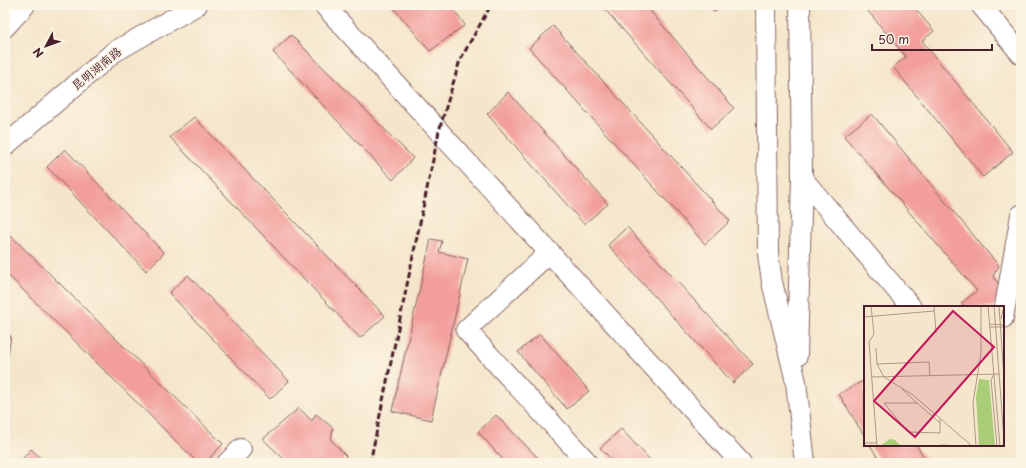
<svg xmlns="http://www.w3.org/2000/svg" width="1026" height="468" font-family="'Playpen Sans','LXGW WenKai TC',sans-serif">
<rect width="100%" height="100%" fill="#fcf5e5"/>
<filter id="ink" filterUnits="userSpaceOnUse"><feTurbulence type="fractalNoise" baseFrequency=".025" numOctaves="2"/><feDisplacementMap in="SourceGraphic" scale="8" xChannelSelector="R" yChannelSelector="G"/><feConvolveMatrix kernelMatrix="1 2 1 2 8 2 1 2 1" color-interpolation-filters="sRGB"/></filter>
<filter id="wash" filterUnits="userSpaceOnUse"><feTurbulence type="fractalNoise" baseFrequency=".012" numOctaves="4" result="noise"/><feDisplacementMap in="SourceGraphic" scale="16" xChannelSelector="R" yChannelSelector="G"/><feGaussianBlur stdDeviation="0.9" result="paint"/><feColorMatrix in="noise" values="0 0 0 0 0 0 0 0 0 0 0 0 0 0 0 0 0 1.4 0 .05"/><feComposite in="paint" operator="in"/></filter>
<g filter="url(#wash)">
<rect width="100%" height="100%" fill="#f5e6cb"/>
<g id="blocks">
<path fill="#f29f9c" d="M391 5H455L452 8 465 25 430 51Z
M601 5H645L734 108 711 129Z
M708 5H723L715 12Z
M863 5H912L934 31 922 41 1013 152 983 177 893 67 906 57Z
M553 26 730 221 705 244 529 48Z
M291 35 413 158 393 180 273 52Z
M508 92 608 204 584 224 487 114Z
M872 114 999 266 993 276 1005 293 992 307H965L961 303 977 291 844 136Z
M194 117 385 316 360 338 170 137Z
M65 149 164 253 146 271 47 167Z
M627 227 753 364 733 383 608 245Z
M5 230 223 444 205 463H198L5 272Z
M431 239 442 241 439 252 468 259 431 420 392 411Z
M188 275 289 381 270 399 169 293Z
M540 334 589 391 567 409 518 352Z
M5 336H11L6 368H5Z
M865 380V437L839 394Z
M299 408 312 421 316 414 333 428 331 440 346 456 343 463H288L263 439Z
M496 415 543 463H506L478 432Z
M621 429 653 463H615L600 448Z
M870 445H916L928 463H881Z
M31 449 46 463H19Z"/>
</g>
</g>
<g filter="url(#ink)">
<use href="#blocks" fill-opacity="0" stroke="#866563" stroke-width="1"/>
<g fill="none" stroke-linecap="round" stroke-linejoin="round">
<defs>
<path id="minor" d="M324 5 741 463
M766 5 768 254 772 282 796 382 805 463
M800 5 802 178
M981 5 1021 54
M5 27 25 5
M5 146 114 52 197 5
M550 252 466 330 588 463
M1003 318 1021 215
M797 356 802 178 911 307
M227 463 241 449"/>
</defs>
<use href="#minor" stroke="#866563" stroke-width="22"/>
<use href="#minor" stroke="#fff" stroke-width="20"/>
<path stroke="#4a1f2b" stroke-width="3" stroke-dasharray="6 3" stroke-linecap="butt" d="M370 463 439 131 460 60 491 5"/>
</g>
</g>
<g text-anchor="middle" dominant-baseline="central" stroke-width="3.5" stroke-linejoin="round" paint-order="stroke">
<g font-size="12" fill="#4a1f2b" stroke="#fcf5e5">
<text transform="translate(96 68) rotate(-39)">昆明湖南路</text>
</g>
</g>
<g transform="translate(864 306)">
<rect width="140" height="140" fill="#f5e6cb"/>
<path d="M115 73 125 74 131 140H115L112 91ZM26 133 31 134 37 140H16Z" fill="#a9ce77"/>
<path fill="none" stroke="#b1968b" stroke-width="1" d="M7 0 10 28 5 36 13 140M70 0 72 27M124 0 136 140M130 0 140 134M135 0 140 72M0 11 70 5M137 13 140 0M125 18 140 19M125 21H140M12 42 13 58M130 68 127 74 133 140M66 70 65 56 13 58 20 71 49 89 108 140M8 71 136 68M38 83 53 97H20L44 126 76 127V113M53 97 76 117M0 137H13M76 139 98 140M112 140 109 97 117 47V0"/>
<path fill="#c2185b" fill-opacity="0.15" stroke="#c2185b" stroke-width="2" d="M89 5 130 41 51 131 10 95Z"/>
<rect width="140" height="140" fill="none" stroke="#4a1f2b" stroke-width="2"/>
</g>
<rect width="1026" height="468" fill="none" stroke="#fcf5e5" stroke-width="20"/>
<g transform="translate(46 46) rotate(229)" stroke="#fcf5e5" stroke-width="3" paint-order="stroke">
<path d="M0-3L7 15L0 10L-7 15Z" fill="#4a1f2b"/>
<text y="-6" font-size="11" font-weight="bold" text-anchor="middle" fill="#4a1f2b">N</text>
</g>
<path d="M872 44v6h120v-6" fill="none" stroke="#4a1f2b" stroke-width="2"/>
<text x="878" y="44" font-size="12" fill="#4a1f2b" stroke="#fcf5e5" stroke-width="3" paint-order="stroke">50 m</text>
</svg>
